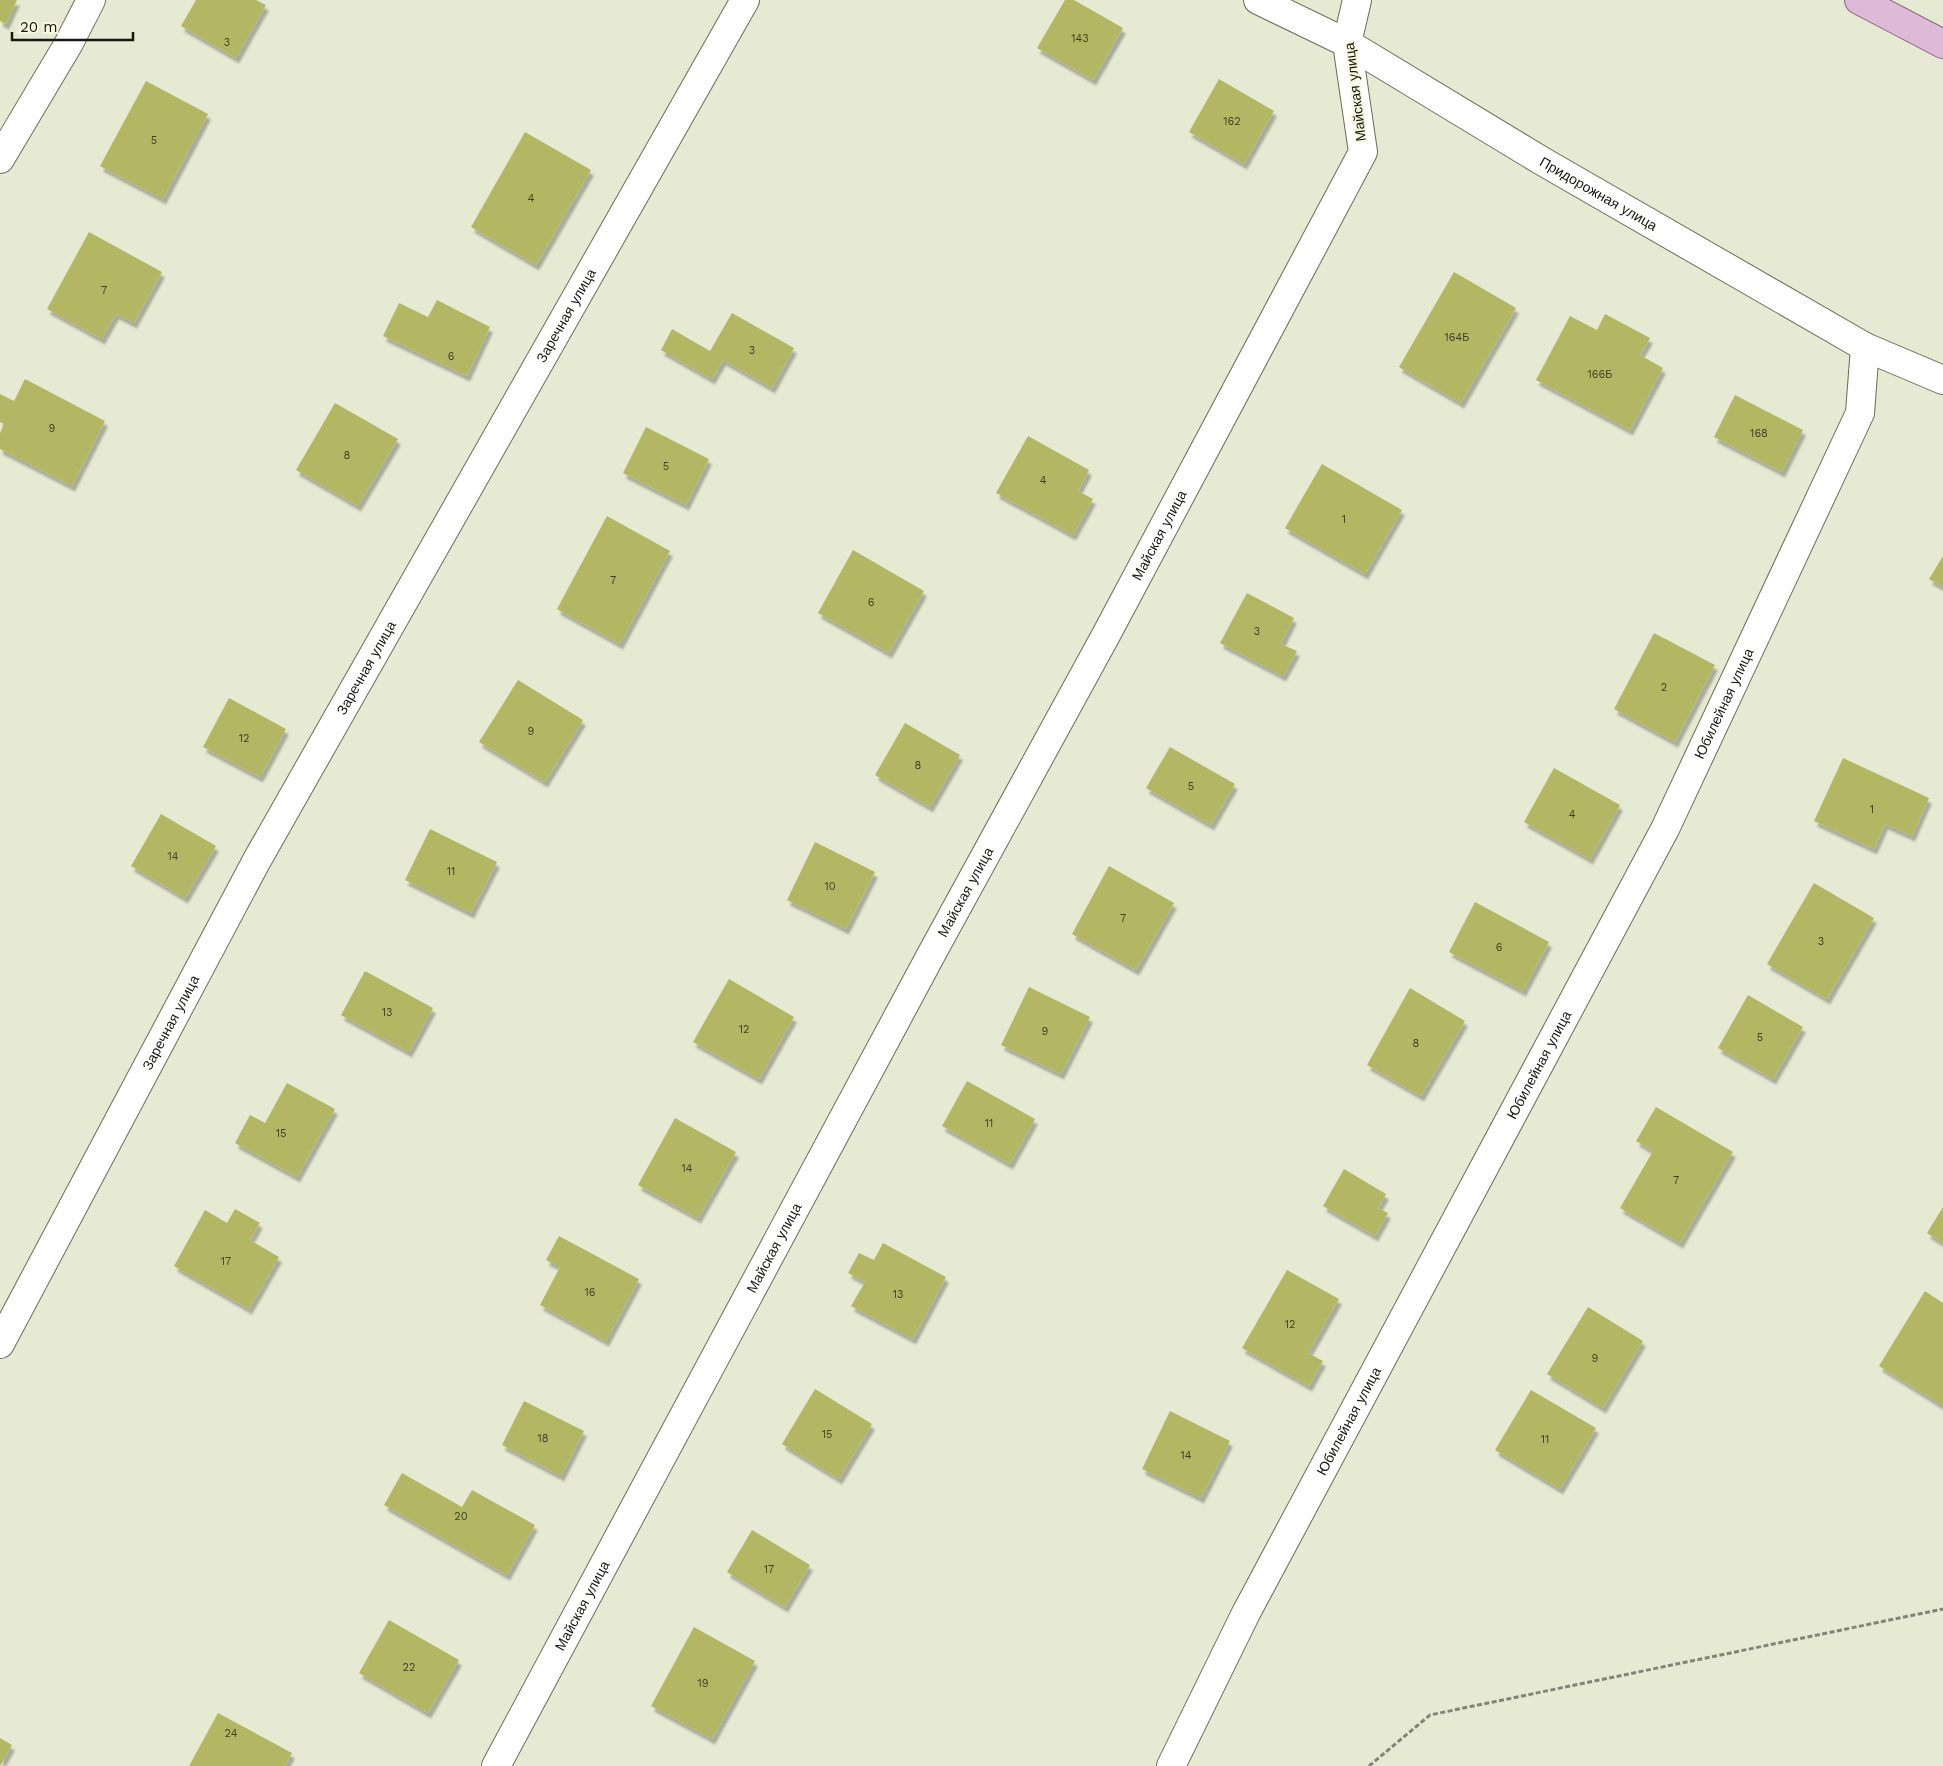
<svg xmlns="http://www.w3.org/2000/svg" width="1943" height="1766" font-family="'Work Sans',sans-serif">
<defs>
<filter id="shadow"><feDropShadow dx="3" dy="5.5" stdDeviation="1" flood-color="#0004"/></filter>
</defs>
<rect width="100%" height="100%" fill="#e7ead2"/>
<path fill="#b3b764" filter="url(#shadow)" d="M0 0H17L6 24 0 21Z
M196 0H256L266 5 236 58 181 26Z
M1065 0H1074L1123 28 1093 80 1037 48Z
M1219 79 1274 111 1244 164 1189 132Z
M146 81 208 114 163 199 100 166Z
M525 132 591 170 536 265 471 227Z
M89 232 162 272 134 323 116 314 102 339 47 309Z
M1454 272 1516 308 1461 403 1399 367Z
M437 300 490 327 467 376 383 336 399 303 428 317Z
M732 313 794 348 772 388 723 360 712 379 661 350 672 329 710 351Z
M1605 314 1650 338 1640 355 1663 368 1630 430 1536 380 1570 316 1597 330Z
M25 379 105 421 72 486 0 449V433L4 424 0 422V394L14 401Z
M1735 395 1803 430 1782 472 1714 437Z
M335 403 398 439 358 506 296 470Z
M646 427 709 459 686 505 623 473Z
M1028 436 1089 470 1078 491 1093 499 1073 535 996 493Z
M1322 464 1402 510 1365 574 1285 528Z
M607 516 670 551 620 644 557 609Z
M853 550 924 591 889 653 818 613Z
M1943 556V587L1929 579Z
M1247 593 1294 618 1281 644 1297 651 1283 676 1220 643Z
M1654 633 1715 665 1675 742 1614 709Z
M518 680 583 720 545 782 479 742Z
M229 698 286 729 260 777 203 747Z
M905 723 960 755 930 807 875 775Z
M1170 747 1235 784 1211 825 1146 788Z
M1843 758 1929 798 1912 836 1885 824 1874 849 1814 821Z
M1554 768 1620 805 1590 859 1524 822Z
M161 814 216 846 185 898 131 866Z
M430 829 497 862 471 913 405 880Z
M815 842 875 872 846 929 787 900Z
M1109 866 1174 903 1136 970 1072 934Z
M1814 883 1874 918 1827 999 1767 964Z
M1475 902 1549 942 1523 991 1449 952Z
M365 971 433 1008 409 1052 341 1015Z
M729 979 794 1017 759 1079 693 1042Z
M1029 987 1090 1017 1061 1074 1001 1045Z
M1410 988 1465 1021 1421 1096 1367 1065Z
M1748 995 1803 1027 1773 1079 1718 1048Z
M967 1081 1035 1119 1010 1164 942 1126Z
M287 1083 335 1109 297 1177 235 1143 250 1115 265 1123Z
M1656 1107 1733 1152 1680 1243 1620 1208 1653 1151 1636 1141Z
M675 1118 736 1152 698 1218 638 1185Z
M1344 1169 1386 1194 1378 1208 1388 1213 1375 1236 1323 1206Z
M1943 1207V1243L1927 1233Z
M235 1209 260 1223 250 1240 279 1257 249 1309 174 1266 205 1210 227 1223Z
M559 1236 639 1279 606 1341 540 1305 560 1267 546 1260Z
M883 1243 946 1277 913 1339 851 1306 865 1282 848 1273 859 1253 874 1260Z
M1287 1270 1339 1299 1308 1353 1323 1361 1309 1386 1242 1348Z
M1925 1291 1943 1303V1406L1879 1366Z
M1588 1307 1643 1341 1603 1408 1547 1374Z
M815 1389 872 1424 839 1479 782 1444Z
M1531 1390 1596 1428 1560 1489 1495 1450Z
M524 1401 584 1431 561 1476 502 1445Z
M1170 1411 1230 1441 1201 1498 1142 1469Z
M402 1473 462 1507 472 1490 535 1525 507 1575 384 1505Z
M752 1530 810 1565 785 1607 727 1572Z
M389 1620 459 1660 428 1713 359 1673Z
M694 1627 755 1661 712 1739 651 1706Z
M218 1713 292 1753 285 1766H189Z
M0 1738 12 1745 0 1766Z"/>
<g fill="none" stroke-linecap="round" stroke-linejoin="round">
<defs>
<g id="minor">
<path id="s1" d="M1258 0 1347 43 1542 161 1865 347 1943 380"/>
<path d="M0 159 69 43 91 0"/>
<path id="s2" d="M0 1344 257 860 745 0"/>
<path id="s3" d="M496 1766 932 953 1106 635 1363 152 1347 43 1357 0"/>
<path id="s4" d="M1171 1766 1246 1613 1665 829 1860 413 1865 347"/>
</g>
<path id="major" d="M1859 0 1943 44"/>
</defs>
<use href="#minor" stroke="#6b6d58" stroke-width="30"/>
<use href="#major" stroke="#896381" stroke-width="30"/>
<path stroke="#828474" stroke-width="3" stroke-dasharray="5 2.5" stroke-linecap="butt" d="M1369 1766 1430 1715 1943 1609"/>
<use href="#minor" stroke="#fff" stroke-width="28"/>
<use href="#major" stroke="#ddbad8" stroke-width="28"/>
</g>
<g text-anchor="middle" dominant-baseline="central" stroke-width="4" stroke-linejoin="round" paint-order="stroke">
<g font-size="11" fill="#3e4025">
<text x="1080" y="38">143</text>
<text x="227" y="42">3</text>
<text x="1232" y="121">162</text>
<text x="154" y="140">5</text>
<text x="531" y="198">4</text>
<text x="104" y="290">7</text>
<text x="1457" y="337">164Б</text>
<text x="752" y="350">3</text>
<text x="451" y="356">6</text>
<text x="1600" y="374">166Б</text>
<text x="52" y="428">9</text>
<text x="1759" y="433">168</text>
<text x="347" y="455">8</text>
<text x="666" y="466">5</text>
<text x="1043" y="480">4</text>
<text x="1344" y="519">1</text>
<text x="613" y="580">7</text>
<text x="871" y="602">6</text>
<text x="1257" y="631">3</text>
<text x="1664" y="687">2</text>
<text x="531" y="731">9</text>
<text x="244" y="738">12</text>
<text x="918" y="765">8</text>
<text x="1191" y="786">5</text>
<text x="1872" y="809">1</text>
<text x="1572" y="814">4</text>
<text x="173" y="856">14</text>
<text x="451" y="871">11</text>
<text x="830" y="886">10</text>
<text x="1123" y="918">7</text>
<text x="1821" y="941">3</text>
<text x="1499" y="947">6</text>
<text x="387" y="1012">13</text>
<text x="744" y="1029">12</text>
<text x="1045" y="1031">9</text>
<text x="1760" y="1037">5</text>
<text x="1416" y="1043">8</text>
<text x="989" y="1123">11</text>
<text x="281" y="1133">15</text>
<text x="687" y="1168">14</text>
<text x="1676" y="1180">7</text>
<text x="226" y="1261">17</text>
<text x="590" y="1292">16</text>
<text x="898" y="1294">13</text>
<text x="1290" y="1324">12</text>
<text x="1595" y="1358">9</text>
<text x="827" y="1434">15</text>
<text x="543" y="1438">18</text>
<text x="1545" y="1439">11</text>
<text x="1186" y="1455">14</text>
<text x="461" y="1516">20</text>
<text x="769" y="1569">17</text>
<text x="409" y="1667">22</text>
<text x="703" y="1683">19</text>
<text x="231" y="1733">24</text>
</g>
<g font-size="14" fill="#171810" stroke="#f5f7df">
<text transform="translate(1355 92) rotate(-97)">Майская улица</text>
<text stroke="none"><textPath href="#s1" startOffset="392">Придорожная улица</textPath></text>
<text stroke="none"><textPath href="#s2" startOffset="1174">Заречная улица</textPath></text>
<text stroke="none"><textPath href="#s3" startOffset="1398">Майская улица</textPath></text>
<text stroke="none"><textPath href="#s2" startOffset="769">Заречная улица</textPath></text>
<text stroke="none"><textPath href="#s4" startOffset="1198">Юбилейная улица</textPath></text>
<text stroke="none"><textPath href="#s3" startOffset="992">Майская улица</textPath></text>
<text stroke="none"><textPath href="#s2" startOffset="364">Заречная улица</textPath></text>
<text stroke="none"><textPath href="#s4" startOffset="792">Юбилейная улица</textPath></text>
<text stroke="none"><textPath href="#s3" startOffset="588">Майская улица</textPath></text>
<text stroke="none"><textPath href="#s4" startOffset="388">Юбилейная улица</textPath></text>
<text stroke="none"><textPath href="#s3" startOffset="182">Майская улица</textPath></text>
</g>
</g>
<path d="M12 32v8h121v-8" fill="none" stroke="#171810" stroke-width="2.5"/>
<text x="20" y="32" font-size="15" fill="#171810" stroke="#f5f7df" stroke-width="4" paint-order="stroke">20 m</text>
</svg>
